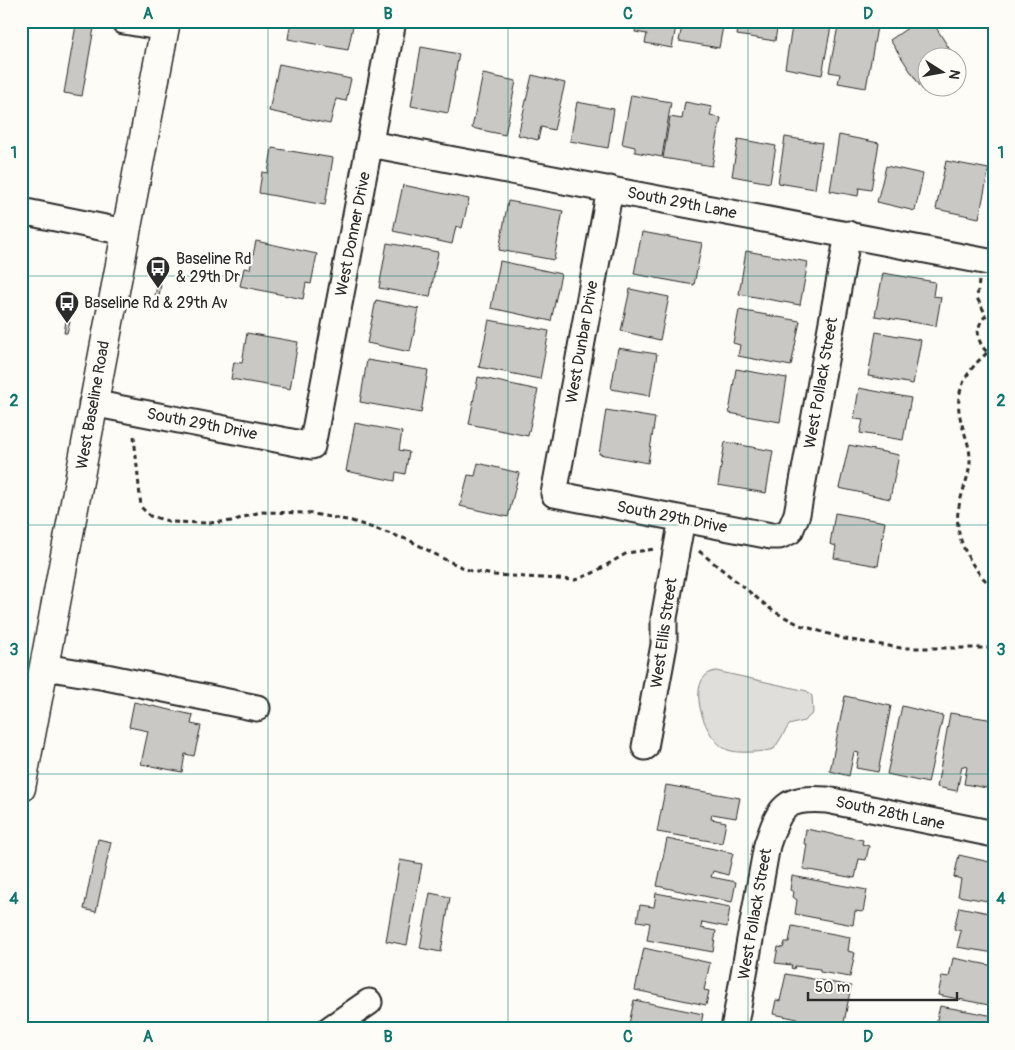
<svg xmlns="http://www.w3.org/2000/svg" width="1015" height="1050" font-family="Pangolin,sans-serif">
<rect width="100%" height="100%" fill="#fdfcf7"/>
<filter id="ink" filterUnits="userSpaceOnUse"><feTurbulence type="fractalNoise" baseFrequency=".02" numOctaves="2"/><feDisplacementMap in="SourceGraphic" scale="10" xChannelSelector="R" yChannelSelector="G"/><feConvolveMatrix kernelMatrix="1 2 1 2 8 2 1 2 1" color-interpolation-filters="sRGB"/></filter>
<g filter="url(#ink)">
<path fill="#dfdeda" stroke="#858482" d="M716 671 807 691 812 696 813 713 804 721 789 725 774 749C764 752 737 754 728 750 703 741 683 675 716 671Z"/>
<path fill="#c9c8c4" stroke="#2b2b2b" d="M291 21H354L348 50 288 39Z
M637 21H677L672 48 645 43 647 34 635 32Z
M683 21H724L719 48 679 41Z
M739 21H778L775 41 737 35Z
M793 21H832L822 75 785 68Z
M839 21 877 27 866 88 838 83 840 74 829 72Z
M918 21H932L955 58H928V88H930L924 92 890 40Z
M76 25 94 28 82 96 64 93Z
M421 47 459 54 448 113 411 106Z
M279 64 351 79 346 101 336 99 330 124 269 111Z
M483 74 516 81 505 135 472 128Z
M532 75 565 83 554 130 541 127 538 140 518 135Z
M631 95 671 102 662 157 635 152V147L622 144Z
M577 102 614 109 608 148 570 141Z
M685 102 712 107 710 116 721 118 712 166 663 158 670 117 682 119Z
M839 135 879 143 871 190 859 188 858 196 830 191Z
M785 137 822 143 815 189 778 183Z
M738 139 776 146 770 183 732 176Z
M272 148 333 158 325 205 259 193 262 172 268 173Z
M946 161 989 169 979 218 936 209Z
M886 166 923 174 915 211 877 202Z
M403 185 469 199 462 228 456 226 452 244 393 231Z
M508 201 563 211 554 260 499 250Z
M642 232 702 243 694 285 634 274Z
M256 241 317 254 311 284 306 283 303 299 240 286 244 268 250 269Z
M387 243 438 252 430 297 379 288Z
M746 251 808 262 800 305 739 294Z
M500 261 561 274 551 321 491 308Z
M883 273 935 282 933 296 941 297 936 326 875 316Z
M158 283 161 284 159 296 155 295Z
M630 289 669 297 660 340 621 331Z
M376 300 419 309 410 352 367 343Z
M739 310 800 321 791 366 738 356 740 345 733 343Z
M489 320 549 331 540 379 479 367Z
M66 321 70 322 67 333H64Z
M876 332 921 340 913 384 868 376Z
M247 333 298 342 290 389 231 379 234 362 242 363Z
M618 348 657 354 650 396 611 389Z
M367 360 428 370 421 413 360 402Z
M736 369 787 378 780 422 729 413Z
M478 377 538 390 528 436 469 424Z
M859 388 911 398 903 440 860 433 863 420 854 419Z
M606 410 655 418 648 463 599 454Z
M355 423 402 432 399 450 409 452 405 474 396 472 395 481 346 471Z
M725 442 773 451 766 493 718 485Z
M849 445 899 455 890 499 839 488Z
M478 463 519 473 508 517 460 506 468 475 475 476Z
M835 513 885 522 878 566 834 558 836 546 830 544Z
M845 696 891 706 878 772 856 768 859 753 854 752 849 776 830 771Z
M134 702 193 715 191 724 201 726 194 756 185 754 182 772 141 764 148 731 129 727Z
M902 706 943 716 928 783 887 774Z
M950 713 994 720V750L987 788 964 784 967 767 962 766 957 791 937 787Z
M666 785 740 798 736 818 712 814 711 819 726 822 722 843 657 832Z
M806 829 863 840 862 844 869 846 866 860 859 859 855 878 803 869 807 844H804Z
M98 839 111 842 96 912 84 909Z
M667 839 733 853 728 875 713 871 711 877 736 882 732 902 657 886Z
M959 855 994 863V902L958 896 961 879 954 877Z
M400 860 422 864 407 945 386 941Z
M792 876 867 890 863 912 855 911 853 925 795 914 797 900 793 897 794 892 790 890Z
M430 893 450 897 441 952 420 948Z
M656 893 730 907 727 927 702 922 701 928 716 931 713 952 647 940 650 923 637 921 640 905 654 907Z
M959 907 994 914V953L957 947 961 931 954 929Z
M792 926 850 937 848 951 855 953 850 977 820 972V969L795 966 794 969 791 968 792 965 775 963 778 947 783 948 785 942H789Z
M644 948 710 963 704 990 709 991 706 1005 635 990Z
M953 958 994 966V1006L938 995 942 976 949 977Z
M786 974 851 986 843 1028 773 1014 776 1000 780 1001Z
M634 1000 703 1014 700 1029H628Z
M940 1006 994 1016V1029L935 1028Z
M764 1023 782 1027 799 1029H764Z"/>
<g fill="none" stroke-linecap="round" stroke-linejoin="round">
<defs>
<path id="minor" d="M124 21 165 28
M370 144 994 263
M610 189 554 494 771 536H779L790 531 797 514 848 234
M21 211 125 232
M92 403 312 446 393 21
M44 667 106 677 257 708
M645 747 664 645V618L682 519
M330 1029 369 1002
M734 1029 767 845C780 807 783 797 827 800L994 834"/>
<path id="major" d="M21 788 166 21"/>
</defs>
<use href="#minor" stroke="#2b2b2b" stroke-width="29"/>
<use href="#major" stroke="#2b2b2b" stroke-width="31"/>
<path stroke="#2b2b2b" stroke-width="3" stroke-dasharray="5 4" stroke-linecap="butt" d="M979 281 977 298 986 315
M994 310C972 321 974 346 994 357
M987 353C968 369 954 390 960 417 963 432 971 446 970 462 969 477 962 491 959 506 952 535 971 570 994 588
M134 436 141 507 150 516 172 522 208 523 232 521 260 512 308 513 352 521 409 540 446 560 471 571 494 575 575 580 593 573 627 553 655 549
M699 551 773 611 800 625 845 639 901 648H994"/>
<use href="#minor" stroke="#fdfcf7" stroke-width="25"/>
<use href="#major" stroke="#fdfcf7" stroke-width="28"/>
</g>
</g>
<path fill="none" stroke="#0f766e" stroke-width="1" stroke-opacity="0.55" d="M268 21V1029M508 21V1029M748 21V1029M21 276H994M21 525H994M21 774H994"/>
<defs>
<symbol id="bus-pin" viewBox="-11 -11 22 30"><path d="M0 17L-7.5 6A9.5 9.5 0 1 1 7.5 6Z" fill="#2b2b2b" stroke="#fdfcf7"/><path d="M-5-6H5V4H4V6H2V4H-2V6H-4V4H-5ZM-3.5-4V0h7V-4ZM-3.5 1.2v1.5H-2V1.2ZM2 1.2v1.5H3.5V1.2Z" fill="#fff"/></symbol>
</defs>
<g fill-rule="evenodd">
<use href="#bus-pin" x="144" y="254" width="28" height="38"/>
<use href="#bus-pin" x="53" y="289" width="28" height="38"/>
</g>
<g text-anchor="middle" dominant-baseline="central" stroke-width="4.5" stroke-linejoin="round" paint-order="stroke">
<g font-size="16" fill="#2b2b2b" stroke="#fdfcf7">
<text transform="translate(682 203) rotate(11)">South 29th Lane</text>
<text transform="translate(353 234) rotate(-79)">West Donner Drive</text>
<text transform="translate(582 342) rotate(-80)">West Dunbar Drive</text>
<text transform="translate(821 383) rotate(-80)">West Pollack Street</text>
<text transform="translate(93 405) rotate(-80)">West Baseline Road</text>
<text transform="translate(202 424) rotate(11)">South 29th Drive</text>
<text transform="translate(672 517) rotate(11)">South 29th Drive</text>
<text transform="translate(664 633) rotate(-82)">West Ellis Street</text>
<text transform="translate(890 813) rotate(12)">South 28th Lane</text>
<text transform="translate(755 914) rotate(-80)">West Pollack Street</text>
</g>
<g font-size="16" fill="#2b2b2b" stroke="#fdfcf7" text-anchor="start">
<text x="176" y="259">Baseline Rd<tspan x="176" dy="18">&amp; 29th Dr</tspan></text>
<text x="84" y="303">Baseline Rd &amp; 29th Av</text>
</g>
</g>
<rect width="1015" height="1050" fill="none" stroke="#fdfcf7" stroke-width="55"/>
<g transform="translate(942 72) rotate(101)"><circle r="24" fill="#fdfcf7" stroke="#a9a8a5"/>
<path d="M0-4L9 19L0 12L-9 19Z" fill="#2b2b2b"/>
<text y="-8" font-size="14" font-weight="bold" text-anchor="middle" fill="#2b2b2b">N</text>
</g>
<path d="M808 992v8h149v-8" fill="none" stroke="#2b2b2b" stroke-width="2.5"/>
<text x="815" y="992" font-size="15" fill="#2b2b2b" stroke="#fdfcf7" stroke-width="4" paint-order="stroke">50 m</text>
<rect x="28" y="28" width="960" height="994" fill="none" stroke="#0f766e" stroke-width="2"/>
<g font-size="16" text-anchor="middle" font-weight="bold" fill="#0f766e">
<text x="148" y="19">A</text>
<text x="388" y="19">B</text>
<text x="628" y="19">C</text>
<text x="868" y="19">D</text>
<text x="14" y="158">1</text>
<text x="1001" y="158">1</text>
<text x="14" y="406">2</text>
<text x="1001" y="406">2</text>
<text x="14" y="655">3</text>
<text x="1001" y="655">3</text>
<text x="14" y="904">4</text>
<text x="1001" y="904">4</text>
<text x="148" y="1042">A</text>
<text x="388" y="1042">B</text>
<text x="628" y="1042">C</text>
<text x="868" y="1042">D</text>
</g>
</svg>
